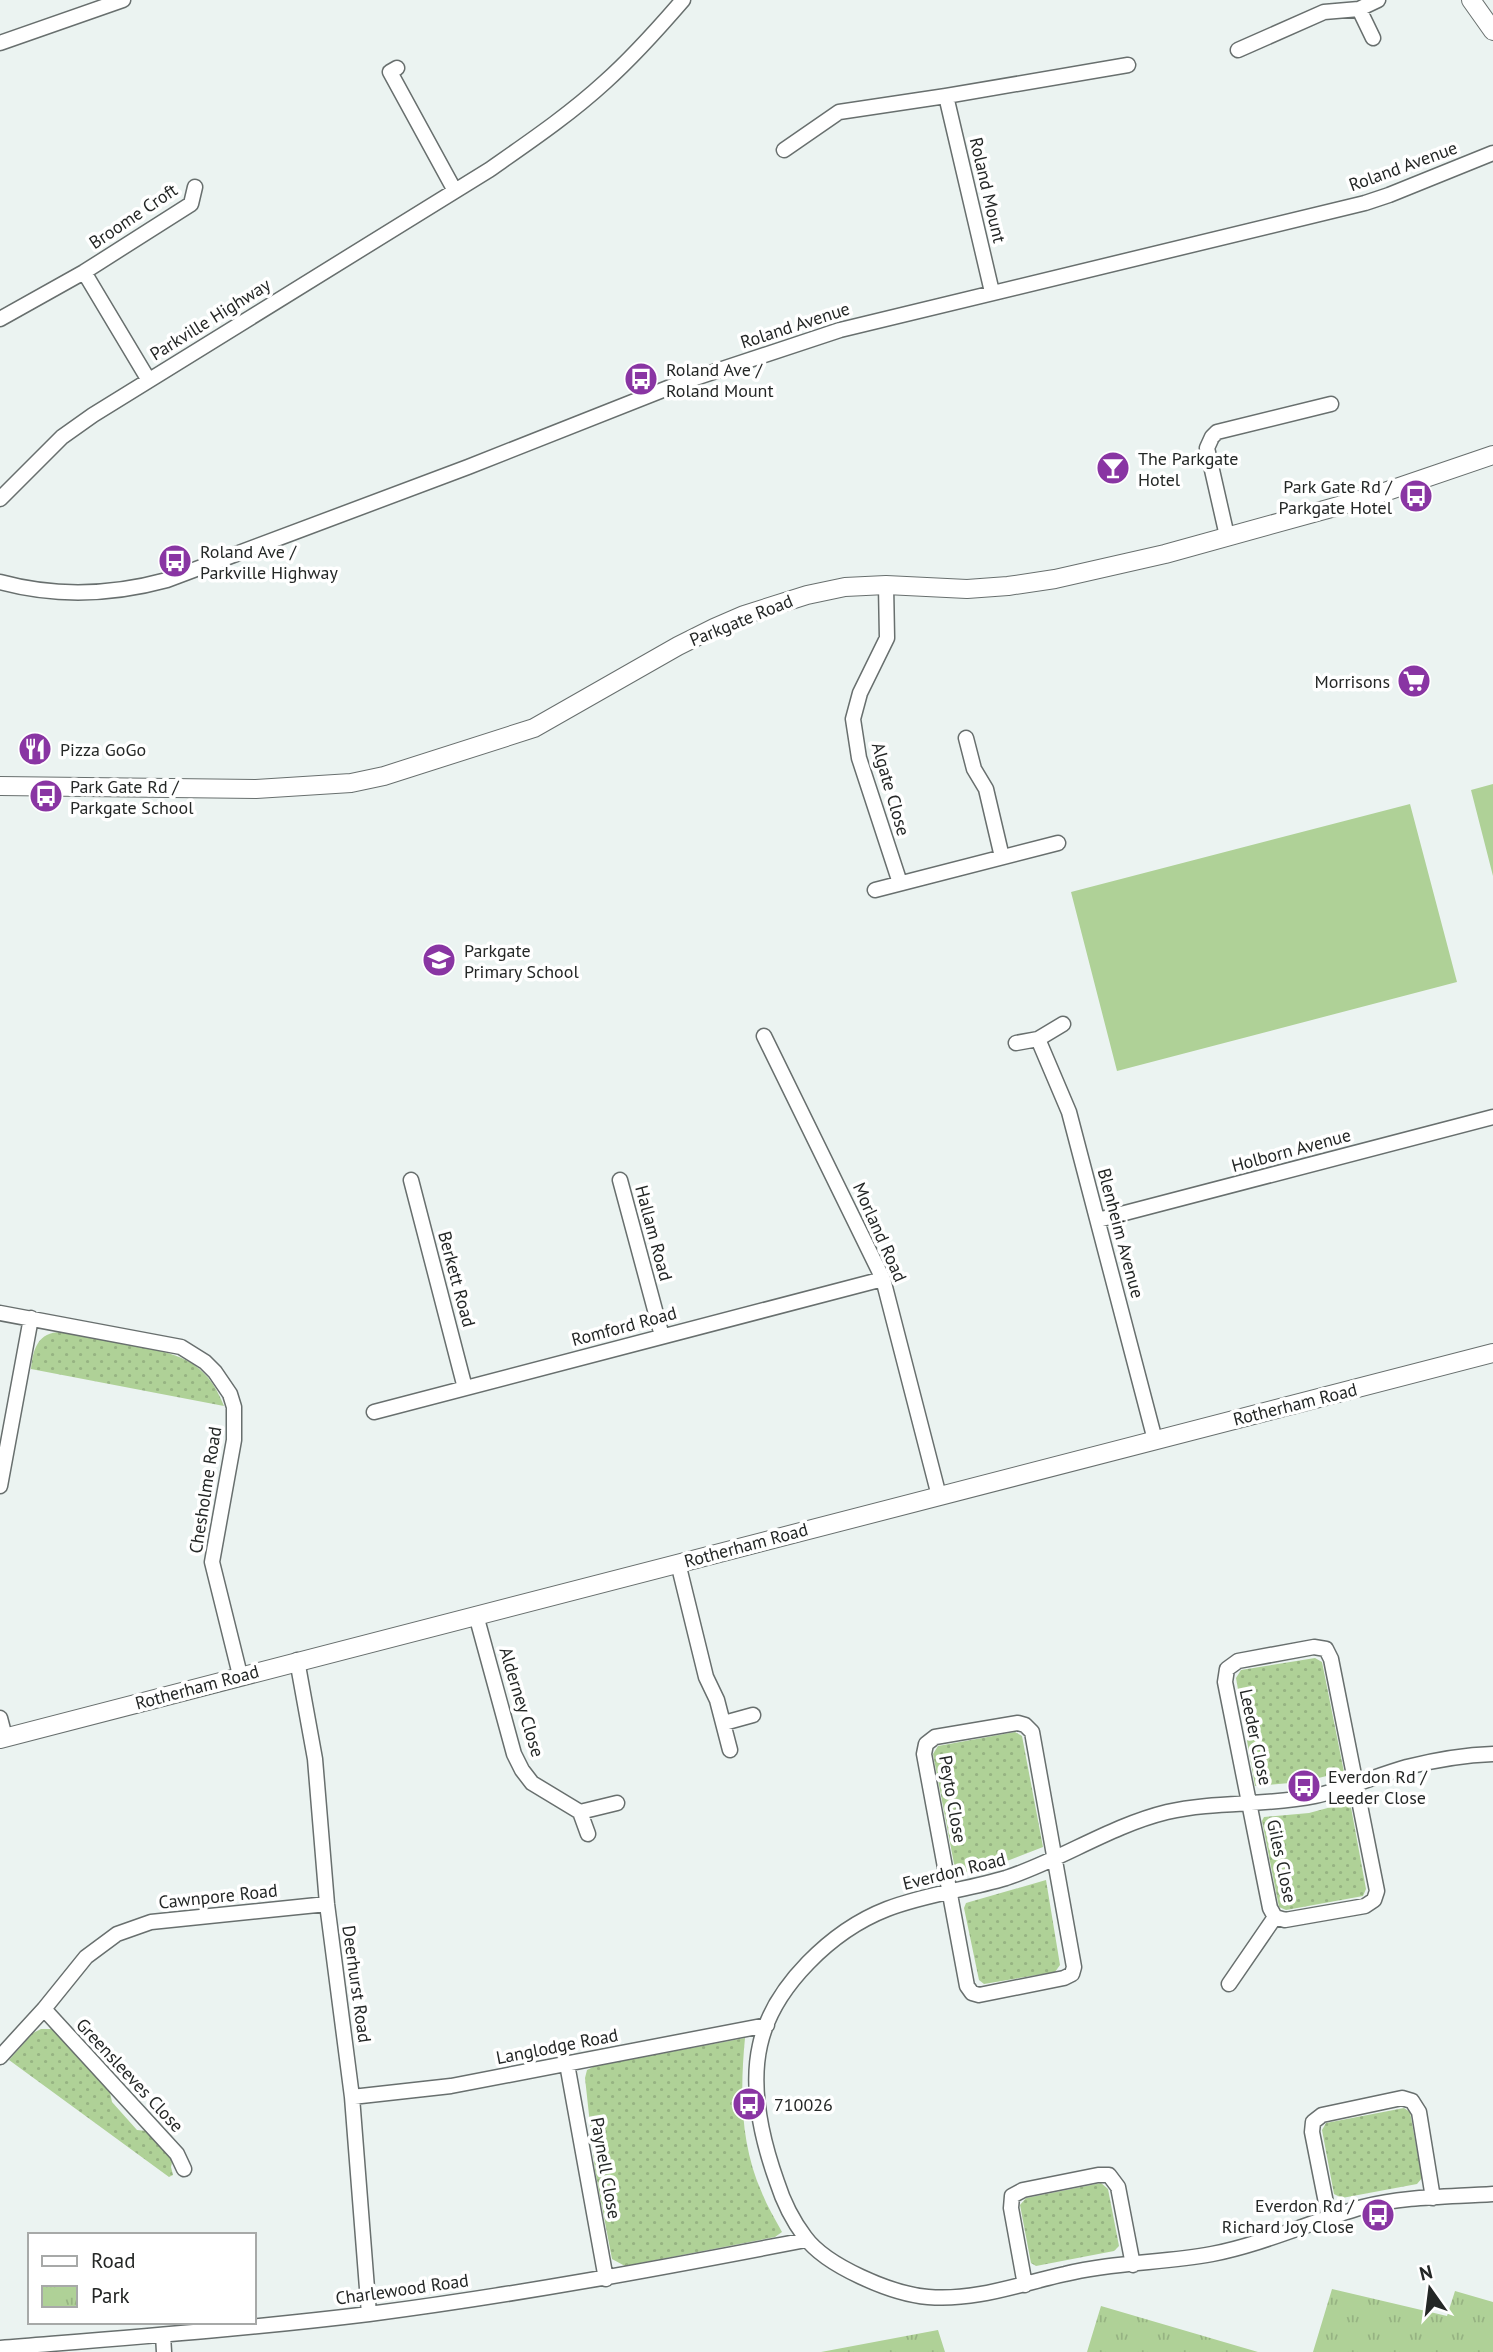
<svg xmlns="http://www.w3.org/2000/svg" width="1493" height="2352" font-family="'PT Sans',sans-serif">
<defs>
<pattern id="grass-dots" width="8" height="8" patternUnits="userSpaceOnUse" patternTransform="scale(1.75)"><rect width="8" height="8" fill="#afd197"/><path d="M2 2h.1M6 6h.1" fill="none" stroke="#96b382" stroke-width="1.8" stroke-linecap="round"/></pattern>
<pattern id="park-tufts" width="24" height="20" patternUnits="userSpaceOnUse" patternTransform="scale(1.75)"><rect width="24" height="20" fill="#afd197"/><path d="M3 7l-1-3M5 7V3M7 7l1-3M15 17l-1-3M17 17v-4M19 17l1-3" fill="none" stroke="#96b382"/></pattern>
</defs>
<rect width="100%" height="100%" fill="#ebf3f1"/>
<path fill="url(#grass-dots)" d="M61 1332C84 1336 107 1340 130 1345 176 1353 206 1359 224 1406L31 1369C33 1349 38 1332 61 1332Z
M1315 1658 1322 1662 1344 1772 1301 1782 1255 1786 1236 1678 1241 1670Z
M1015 1732 1022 1736 1043 1847 986 1869 956 1874 933 1754 938 1746Z
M1350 1802 1366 1889 1363 1896 1286 1910 1279 1907 1262 1821 1264 1817 1309 1813Z
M1046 1880 1060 1965 1055 1972 984 1984 979 1980 964 1908 966 1903Z
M41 2029H51L59 2033 109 2088 112 2102 137 2130 147 2131 173 2158 171 2167 173 2175 169 2177 9 2060 33 2033Z
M745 2038C740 2090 740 2144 762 2193 767 2206 775 2219 782 2232L775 2237 625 2266 612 2259 595 2170 585 2078 587 2070 595 2066Z
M1404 2108 1410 2112 1422 2178 1417 2184 1342 2198 1334 2194 1322 2130 1326 2123Z
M1101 2183 1108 2189 1119 2246 1114 2251 1036 2266 1031 2263 1020 2205 1026 2198Z"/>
<path fill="url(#park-tufts)" d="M1332 2289 1447 2316 1455 2291 1493 2302V2352H1313Z
M1101 2306 1258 2352H1087Z
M938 2330 945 2352H821Z"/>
<path fill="#afd197" d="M1493 784V876L1471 790Z
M1410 804 1457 982 1117 1071 1071 892Z"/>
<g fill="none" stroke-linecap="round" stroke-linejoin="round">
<defs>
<path id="minor" d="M1359 9 1373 38
M0 43 123 0
M1238 50 1324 12 1359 9 1378 0
M397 68 390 72 455 191
M946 96 992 292
M784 150 839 112 946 96 1128 65
M84 272 148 379
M0 319 84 272 191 204 195 187
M0 499 62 437 93 415 489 170C529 142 569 115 605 82 633 57 658 29 683 0
M1227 536 1207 448 1212 437 1217 432 1331 404
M0 582C55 597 112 595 167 580L468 467 683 382 840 330 1365 203 1389 195 1493 153
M886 585 887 638 860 693 853 719 859 758 900 883
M966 738 974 769 986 789 1002 857
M875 890 1058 843
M764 1036 883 1279 939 1496
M1038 1039 1069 1112 1155 1440
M1016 1043 1038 1039 1063 1024
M411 1180 465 1388
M620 1180 662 1336
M1098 1220 1493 1117
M0 1313 181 1347 205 1362 215 1372 230 1394 234 1407V1440L212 1562 240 1675
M374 1412 883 1279
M0 1486 31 1318
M678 1563 706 1677 717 1700 730 1750
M476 1615 514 1754 522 1770 532 1783 580 1812 588 1834
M1314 1647 1326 1649 1331 1659 1377 1891 1374 1900 1365 1906 1285 1920 1275 1917 1270 1908 1225 1682 1227 1669 1238 1661Z
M297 1660 315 1759 327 1904 352 2097 369 2314
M0 1718 5 1737
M724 1723 753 1715
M1018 1723 1025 1725 1032 1732 1074 1967 1072 1974 1064 1978 979 1995 972 1993 967 1986 924 1754 926 1744 935 1737Z
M1493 1754C1464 1755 1435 1760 1407 1767 1376 1776 1346 1789 1315 1796 1266 1806 1216 1801 1167 1812 1110 1826 1061 1860 1006 1878 966 1890 926 1894 887 1909 833 1930 773 1986 760 2045 750 2089 762 2140 777 2182 783 2201 793 2221 805 2237 826 2266 892 2294 928 2297 976 2301 1019 2284 1065 2274 1113 2262 1164 2263 1212 2254 1264 2244 1312 2221 1363 2207 1404 2196 1450 2197 1493 2194
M580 1812 617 1803
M1229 1984 1275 1917
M44 2009 177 2154 184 2169
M0 2057 44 2009 86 1957 117 1934 151 1922 327 1904
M567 2064 606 2279
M352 2097 451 2086 767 2025
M1329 2218 1312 2132 1313 2122 1322 2115 1402 2098 1412 2101 1419 2112 1433 2198
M1025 2285 1011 2208 1012 2196 1023 2190 1098 2175H1109L1118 2187 1133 2265
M163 2335 164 2352
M0 2348C123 2338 246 2329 369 2314 516 2295 661 2268 806 2240"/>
<path id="tertiary" d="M1471 0 1493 31
M0 786 256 789 351 783 384 776 534 728 678 646 714 628 744 615 807 595 845 587 886 585 967 589 1008 586 1055 579 1165 554 1364 499 1493 455
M0 1739 1493 1353"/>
</defs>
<use href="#minor" stroke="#686f6e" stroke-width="17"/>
<use href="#tertiary" stroke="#686f6e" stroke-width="20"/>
<use href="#minor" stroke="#fff" stroke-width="14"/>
<use href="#tertiary" stroke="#fff" stroke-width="18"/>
</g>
<defs>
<symbol id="bus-disc" viewBox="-11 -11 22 22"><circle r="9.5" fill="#8935a3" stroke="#fff"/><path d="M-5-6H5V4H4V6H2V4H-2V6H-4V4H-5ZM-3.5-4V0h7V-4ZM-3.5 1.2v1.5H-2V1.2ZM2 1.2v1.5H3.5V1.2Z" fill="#fff"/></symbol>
<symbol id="bar-disc" viewBox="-11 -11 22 22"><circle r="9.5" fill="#8935a3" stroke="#fff"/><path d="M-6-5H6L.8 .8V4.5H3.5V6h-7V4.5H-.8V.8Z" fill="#fff"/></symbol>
<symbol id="supermarket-disc" viewBox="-11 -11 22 22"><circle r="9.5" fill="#8935a3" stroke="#fff"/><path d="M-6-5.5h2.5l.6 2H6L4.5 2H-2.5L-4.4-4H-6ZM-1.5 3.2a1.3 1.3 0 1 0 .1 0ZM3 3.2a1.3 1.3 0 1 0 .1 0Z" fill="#fff"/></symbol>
<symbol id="restaurant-disc" viewBox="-11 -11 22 22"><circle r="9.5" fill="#8935a3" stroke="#fff"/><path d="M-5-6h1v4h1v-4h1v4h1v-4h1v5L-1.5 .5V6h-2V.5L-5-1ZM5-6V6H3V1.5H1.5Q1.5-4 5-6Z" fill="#fff"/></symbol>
<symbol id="school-disc" viewBox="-11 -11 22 22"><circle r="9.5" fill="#8935a3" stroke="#fff"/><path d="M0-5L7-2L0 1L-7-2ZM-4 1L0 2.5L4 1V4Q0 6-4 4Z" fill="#fff"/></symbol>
</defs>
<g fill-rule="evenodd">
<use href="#bus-disc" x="622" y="360" width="38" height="38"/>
<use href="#bar-disc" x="1094" y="449" width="38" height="38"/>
<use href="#bus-disc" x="1397" y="477" width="38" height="38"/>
<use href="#bus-disc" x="156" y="542" width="38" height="38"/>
<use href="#supermarket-disc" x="1395" y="662" width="38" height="38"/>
<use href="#restaurant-disc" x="16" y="730" width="38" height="38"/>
<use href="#bus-disc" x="27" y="777" width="38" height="38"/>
<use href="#school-disc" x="420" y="941" width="38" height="38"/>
<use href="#bus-disc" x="1285" y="1767" width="38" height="38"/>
<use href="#bus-disc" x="730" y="2085" width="38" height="38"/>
<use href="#bus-disc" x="1359" y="2196" width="38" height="38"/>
</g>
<g text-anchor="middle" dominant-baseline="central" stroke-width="7" stroke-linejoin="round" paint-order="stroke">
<g font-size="18" fill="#242726" stroke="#fff">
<text transform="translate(1403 166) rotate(-20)">Roland Avenue</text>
<text transform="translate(988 190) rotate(77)">Roland Mount</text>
<text transform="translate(133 216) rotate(-34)">Broome Croft</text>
<text transform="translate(210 319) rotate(-32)">Parkville Highway</text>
<text transform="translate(795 325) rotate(-18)">Roland Avenue</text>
<text transform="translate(741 620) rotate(-22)">Parkgate Road</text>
<text transform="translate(891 789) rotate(74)">Algate Close</text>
<text transform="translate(1291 1150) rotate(-15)">Holborn Avenue</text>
<text transform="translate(880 1232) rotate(66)">Morland Road</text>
<text transform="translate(654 1233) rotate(75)">Hallam Road</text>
<text transform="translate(1121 1233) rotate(75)">Blenheim Avenue</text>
<text transform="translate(457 1279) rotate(75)">Berkett Road</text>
<text transform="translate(624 1326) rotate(-15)">Romford Road</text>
<text transform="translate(1295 1404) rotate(-14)">Rotherham Road</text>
<text transform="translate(205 1490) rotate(-81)">Chesholme Road</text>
<text transform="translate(746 1545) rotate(-15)">Rotherham Road</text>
<text transform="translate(197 1687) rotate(-15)">Rotherham Road</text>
<text transform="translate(522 1702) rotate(73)">Alderney Close</text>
<text transform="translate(1256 1737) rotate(78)">Leeder Close</text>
<text transform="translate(953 1799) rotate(80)">Peyto Close</text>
<text transform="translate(1282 1861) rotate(78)">Giles Close</text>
<text transform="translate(954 1871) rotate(-14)">Everdon Road</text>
<text transform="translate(218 1896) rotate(-6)">Cawnpore Road</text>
<text transform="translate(357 1984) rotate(82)">Deerhurst Road</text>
<text transform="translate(557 2046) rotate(-11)">Langlodge Road</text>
<text transform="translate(130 2075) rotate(47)">Greensleeves Close</text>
<text transform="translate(606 2168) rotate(80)">Paynell Close</text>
<text transform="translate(402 2289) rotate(-8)">Charlewood Road</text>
</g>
<g font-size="18" fill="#242726" stroke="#fff" text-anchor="start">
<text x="666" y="369">Roland Ave /<tspan x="666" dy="21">Roland Mount</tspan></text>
<text x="1138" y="458">The Parkgate<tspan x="1138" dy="21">Hotel</tspan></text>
<text x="1392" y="486" text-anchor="end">Park Gate Rd /<tspan x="1392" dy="21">Parkgate Hotel</tspan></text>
<text x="200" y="551">Roland Ave /<tspan x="200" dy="21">Parkville Highway</tspan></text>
<text x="1390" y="681" text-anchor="end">Morrisons</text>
<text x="60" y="749">Pizza GoGo</text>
<text x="70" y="786">Park Gate Rd /<tspan x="70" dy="21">Parkgate School</tspan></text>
<text x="464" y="950">Parkgate<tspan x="464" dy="21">Primary School</tspan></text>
<text x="1328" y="1776">Everdon Rd /<tspan x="1328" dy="21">Leeder Close</tspan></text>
<text x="774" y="2104">710026</text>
<text x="1354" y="2205" text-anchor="end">Everdon Rd /<tspan x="1354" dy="21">Richard Joy Close</tspan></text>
</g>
</g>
<rect x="28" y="2233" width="228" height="91" fill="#ffffff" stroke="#a7a9a8" stroke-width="2"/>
<rect x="42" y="2256" width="35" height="10" fill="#ffffff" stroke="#a7a9a8" stroke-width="2"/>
<text x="91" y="2268" font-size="21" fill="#242726">Road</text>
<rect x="42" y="2286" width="35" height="21" fill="url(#park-tufts)" stroke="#a7a9a8" stroke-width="2"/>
<text x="91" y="2303" font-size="21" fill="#242726">Park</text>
<g transform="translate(1430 2289) rotate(346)" stroke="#ffffff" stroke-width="5" paint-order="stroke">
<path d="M0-5L12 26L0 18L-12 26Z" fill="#242726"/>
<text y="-10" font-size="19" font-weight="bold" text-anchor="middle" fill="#242726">N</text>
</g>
</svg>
